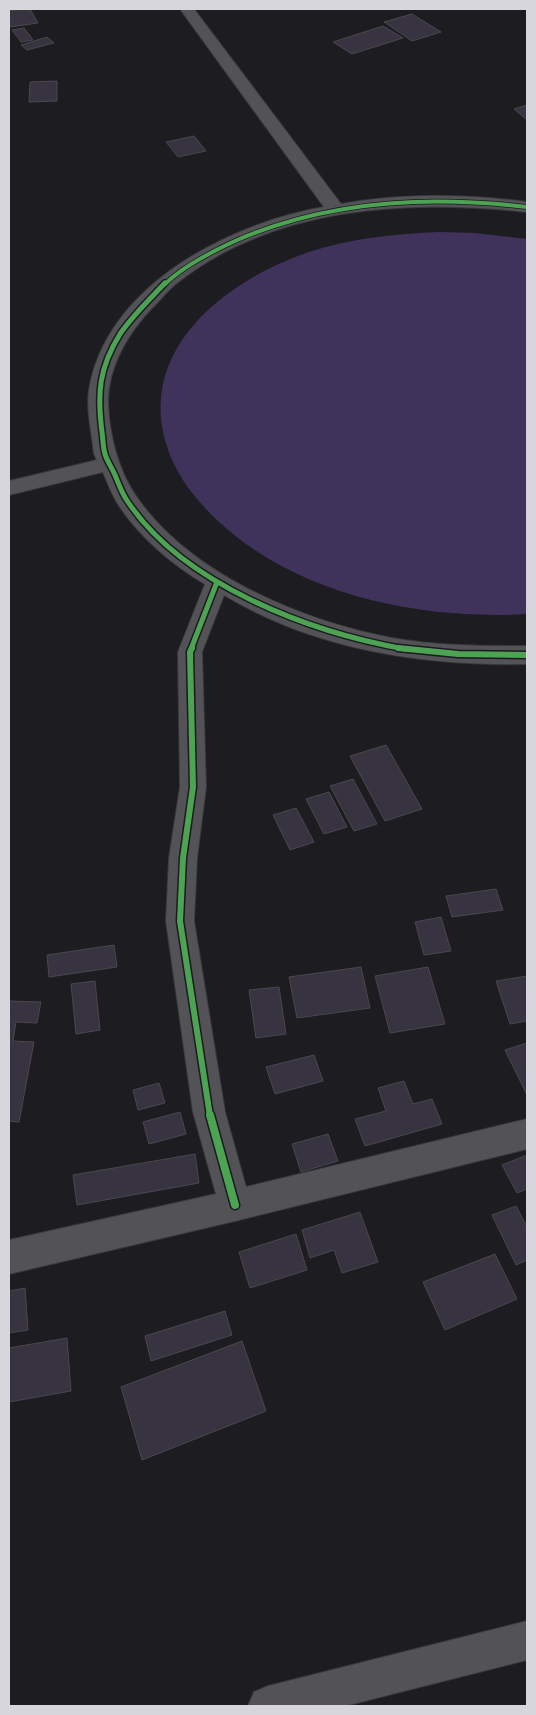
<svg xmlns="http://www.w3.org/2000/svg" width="536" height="1715" font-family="'Source Serif 4',serif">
<rect width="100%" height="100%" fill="#1d1c20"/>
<path fill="#3f335c" d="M440 232 474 233 527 239V614C421 620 298 596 218 521 200 504 183 484 173 462 126 358 220 282 309 252 351 238 396 234 440 232Z"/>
<path fill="#373340" stroke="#49484d" d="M22 9H30L38 23 10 27 9 11Z
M412 14 441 32 412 41 384 22Z
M383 26 403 38 352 54 333 42Z
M24 28 33 40 21 42 12 30Z
M47 37 54 43 27 50 21 45Z
M57 81V101L29 102 30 82Z
M527 105V120L514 109Z
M194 136 206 151 178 157 166 142Z
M386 745 422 809 385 821 350 756Z
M353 779 377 824 354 831 330 786Z
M329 792 347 827 324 834 306 799Z
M296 808 314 842 290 850 273 815Z
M496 889 503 910 452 917 446 896Z
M441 917 451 951 424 955 415 922Z
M114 945 117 967 49 977 47 955Z
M361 967 370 1008 297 1018 289 977Z
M428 967 445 1024 390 1033 375 976Z
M527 976V1021L510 1024 496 981Z
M95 981 100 1030 76 1034 71 984Z
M279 987 286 1034 256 1038 249 990Z
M9 1001 41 1002 37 1023 16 1022 13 1041 34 1042 19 1122 9 1121Z
M527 1043V1095L505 1050Z
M314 1055 323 1081 275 1094 266 1067Z
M404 1081 413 1104 432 1099 442 1124 365 1146 355 1119 386 1111 378 1088Z
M159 1083 165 1103 138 1110 133 1090Z
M180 1112 186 1134 149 1144 143 1122Z
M328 1134 338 1161 301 1172 292 1144Z
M195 1154 199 1183 77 1205 73 1175Z
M527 1155V1189L517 1193 502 1165Z
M516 1206 527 1227V1260L516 1265 492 1215Z
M360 1212 378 1262 342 1273 334 1250 310 1258 302 1230Z
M296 1234 307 1270 250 1288 239 1252Z
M495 1254 517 1299 445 1330 423 1282Z
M25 1288 28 1330 9 1333V1291Z
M225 1311 232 1335 151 1361 145 1336Z
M67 1338 71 1391 9 1402V1348Z
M242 1341 266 1411 142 1460 121 1387Z"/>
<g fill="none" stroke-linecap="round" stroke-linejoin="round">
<defs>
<path id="minor" d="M180 9H194L341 204C403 193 464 194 527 202V212C409 199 274 206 177 283 169 289 162 298 155 305 130 330 108 365 108 402 109 434 118 470 136 496 189 574 302 621 392 638 437 646 482 646 527 646V664C423 666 315 650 224 595L202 652 206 787 197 858 194 921 225 1112 246 1187 527 1119V1149L235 1221 9 1274V1240L216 1194 193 1112 166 921 169 858 180 787 178 652 205 584C171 564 137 535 116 501 111 492 107 482 103 472L9 495V481L97 460 94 454C92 433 86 410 89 390 106 285 231 223 324 207Z
M527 1621V1660L345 1706H248L254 1692 268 1686Z"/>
</defs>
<use href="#minor" stroke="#39383c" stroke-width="2"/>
<use href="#minor" fill="#535256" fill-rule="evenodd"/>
<defs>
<path id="cycleway-far3" d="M164 285C183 266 211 252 235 241 328 200 428 195 527 207"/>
<path id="cycleway-far2" d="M165 283C149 300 133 315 120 334 99 368 97 393 102 432 103 439 103 447 105 454 107 461 112 468 115 475 118 482 121 491 126 499 181 584 309 632 405 649
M191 649 217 582"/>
<path id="cycleway-far1" d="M192 648 190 652 193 787 183 858 180 921 210 1116
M398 648 458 654 527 655"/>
<path id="cycleway" d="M210 1115 235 1205"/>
</defs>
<use href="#cycleway-far3" stroke="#1c1a22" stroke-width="5.5"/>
<use href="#cycleway-far2" stroke="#1c1a22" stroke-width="8"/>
<use href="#cycleway-far1" stroke="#1c1a22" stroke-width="9"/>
<use href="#cycleway" stroke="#1c1a22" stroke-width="11"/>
<use href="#cycleway-far3" stroke="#4ca352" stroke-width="4"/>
<use href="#cycleway-far2" stroke="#4ca352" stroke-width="5"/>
<use href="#cycleway-far1" stroke="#4ca352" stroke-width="6"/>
<use href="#cycleway" stroke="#4ca352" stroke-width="8"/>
</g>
<rect width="536" height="1715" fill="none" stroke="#d7d6dc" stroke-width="20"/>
</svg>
